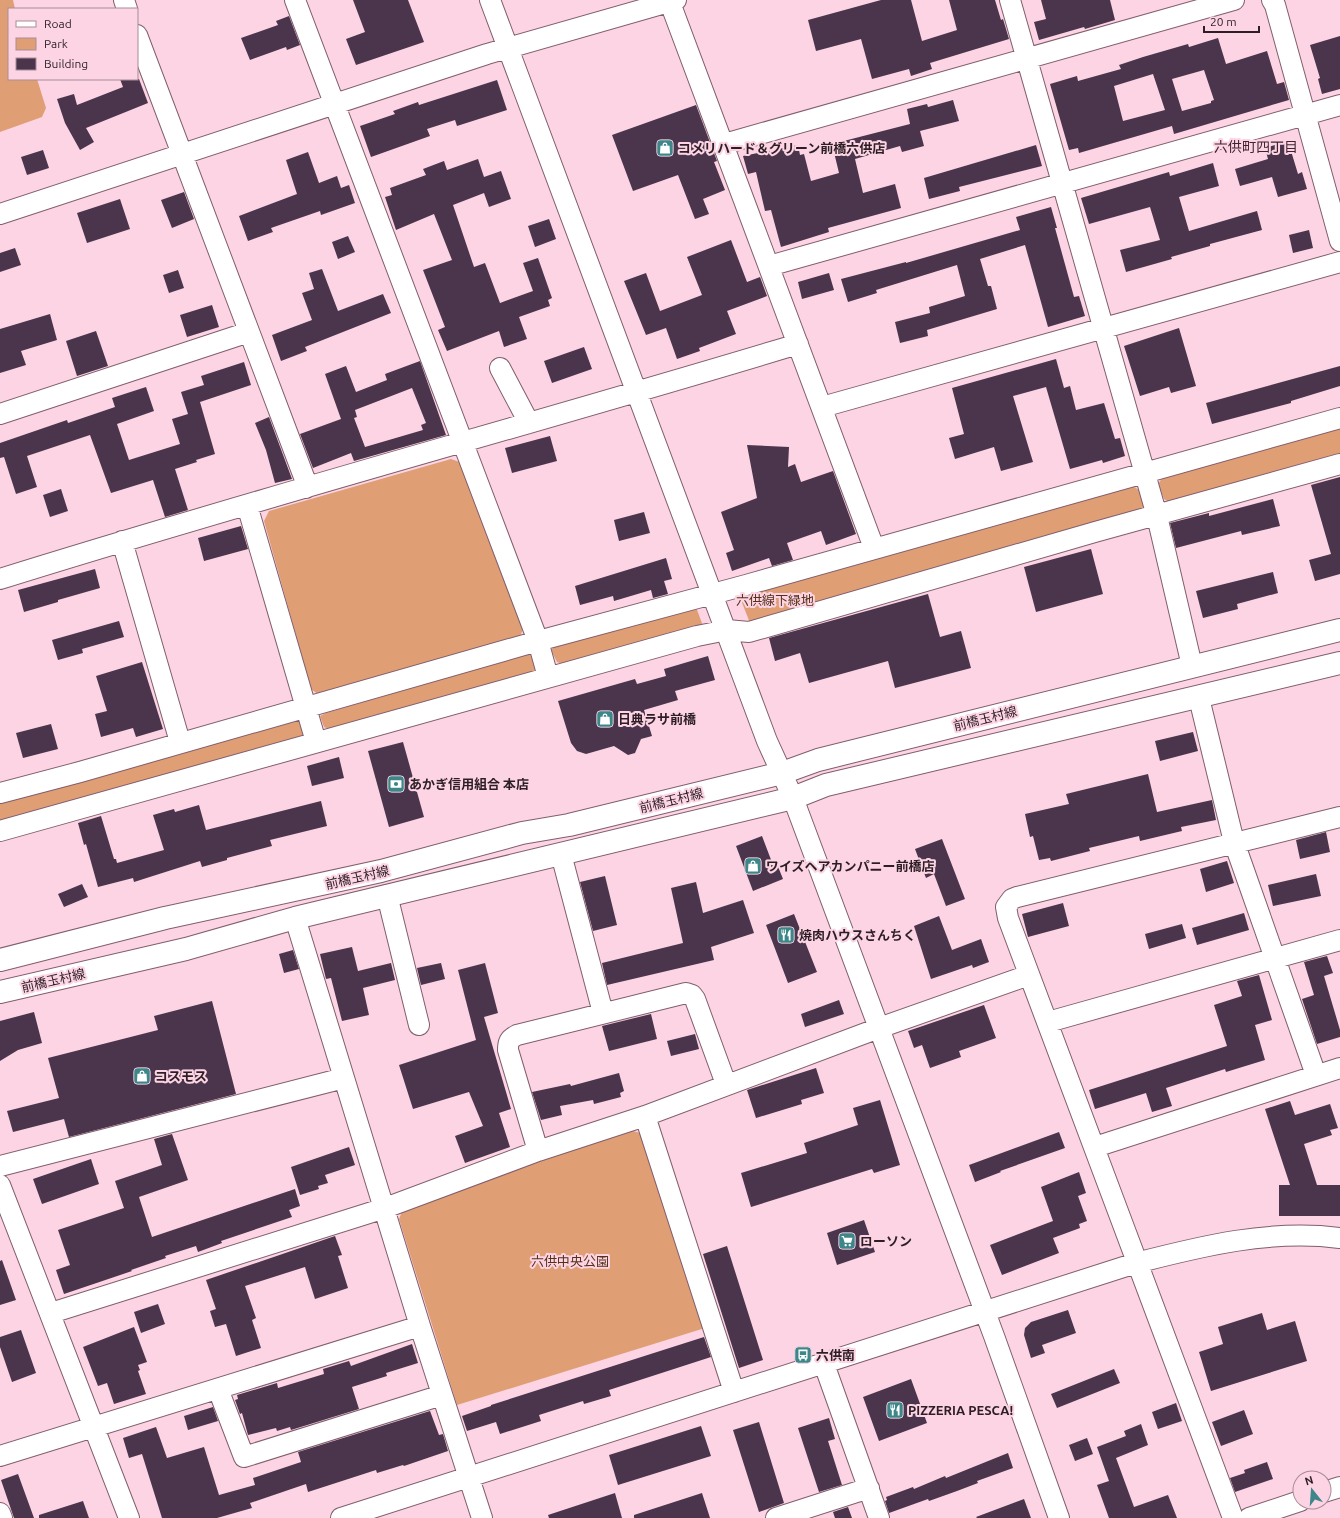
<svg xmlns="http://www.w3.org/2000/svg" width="1340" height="1518" font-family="Ubuntu,'Noto Sans JP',sans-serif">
<rect width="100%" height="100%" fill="#fcd4e3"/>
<path fill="#e09e74" d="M0 0H13L15 9H9V79H37L46 108 42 117 0 132Z
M1340 427V457L1172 504 1164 499 1158 484 1163 477Z
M451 459 462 463 523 629 519 639 319 695 311 689 264 521 269 511Z
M1133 486 1139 490 1145 505 1141 512 750 623 739 595Z
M696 607 703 626 565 665 557 662 551 650 557 645Z
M528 654H534L538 668 531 675 331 730 324 727 320 716 326 713Z
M297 719H302L306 732 303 737 0 823V802Z
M630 1130 640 1133 705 1328 457 1405 399 1219 403 1209Z"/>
<path fill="#4a354d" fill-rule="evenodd" d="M353 0H408L424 42 356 65 346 39 365 32Z
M881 0H911L922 41 957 30 949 0H995L1001 20 1003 19 1009 39 930 63 932 69 911 76 909 69 872 79 861 39 816 51 808 20Z
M1041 0H1110L1115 20 1085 29 1084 27 1039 40 1034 22 1046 19Z
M289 16 300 45 287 50 286 47 250 60 241 38 278 25 276 21Z
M1340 36V89L1322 94 1318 79 1320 78 1310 45Z
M1218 38 1226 64 1267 51 1277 84 1284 82 1289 100 1174 134 1172 126 1079 153 1078 148 1069 150 1050 84 1077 76 1078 81 1121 69 1119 65 1143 57 1188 44 1189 47ZM1204 70 1214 100 1211 101V103L1182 111 1172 79ZM1153 74 1165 110 1123 121 1114 86Z
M120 79H139L148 103 86 128 94 142 80 150 65 123 57 99 74 94 77 105 123 87Z
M497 80 507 110 457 126 455 120 427 129 430 136 371 157 360 126 395 114 393 111 418 102 419 105Z
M953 100 959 121 920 131 924 146 902 152 900 146 855 159 863 193 895 184 901 208 828 228 829 232 781 247 771 210 765 211 756 172 748 174 743 156 798 145 800 155 804 154 811 181 839 173 832 144 910 124 907 109 927 104 928 107Z
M696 105 717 161 714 162 725 190 703 199 709 214 695 219 678 175 633 191 612 135Z
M1288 141 1298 174 1302 172 1307 189 1278 197 1272 177 1240 186 1235 169 1268 159 1265 148Z
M1036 145 1042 166 959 187 960 191 929 199 924 178Z
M43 150 49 168 27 175 21 157Z
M308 152 319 183 337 176 341 188 349 185 355 203 321 215 320 211 271 228 273 232 248 241 239 216 297 194 286 160Z
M478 159 484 177 501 171 511 199 489 207 484 193 453 205 474 267 485 263 500 303 533 291 523 263 538 258 552 298 548 300 550 306 519 317 527 339 504 347 499 331 447 351 438 330 445 327 423 270 452 260 434 214 396 230 385 197 392 195 390 188 426 175 423 169 444 161 447 170Z
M1213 163 1219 186 1179 197 1189 231 1257 211 1262 230 1210 244V246L1171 257 1172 259 1126 272 1120 250 1160 240 1150 207 1089 224 1081 198 1169 172 1170 176Z
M184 192 194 219 172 228 161 200Z
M120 199 130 229 87 243 77 213Z
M1051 207 1057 228H1055L1074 297 1079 296 1085 316 1048 327 1025 245 980 259 988 286H991L997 309 927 330 928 336 900 343 895 322 930 313 929 307 965 296 957 265 876 290 877 293 848 302 841 279 906 262V263L1020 230 1016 217Z
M549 219 556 239 535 247 528 226Z
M1309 230 1313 248 1293 253 1289 235Z
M348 236 355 252 338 259 332 242Z
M731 240 747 282 760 277 767 296 727 311 736 334 699 348 700 351 677 359 666 328 646 335 624 281 646 273 660 311 702 295 687 257Z
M15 248 21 265 0 272V253Z
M322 269 338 311 383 294 391 313 305 347 307 351 281 361 272 335 312 320 302 293 314 289 309 273Z
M178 270 184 288 169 293 163 275Z
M829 273 834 290 802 299 798 282Z
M212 305 219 327 187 337 180 315Z
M50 314 57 340 21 351 26 365 0 373V329Z
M1179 328 1196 386 1171 393 1169 387 1140 396 1124 346Z
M96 331 108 366 77 376 66 341Z
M584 347 592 369 552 383 544 361Z
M1056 359 1064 388 1070 386 1076 410 1104 403 1115 439 1120 438 1125 456 1103 463 1102 460 1070 469 1046 387 1013 396 1033 462 1001 471 994 447 955 459 949 438 964 434 952 388Z
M420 361 446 435 354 461 351 453 313 468 300 434 341 419 325 374 346 366 356 392 387 380 385 374ZM412 388 426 423 421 425 423 430 365 447 354 418 357 417 355 410Z
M244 362 251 385 200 402 215 454 196 460 197 462 175 469 188 510 165 517 153 480 111 493 90 435 27 456 37 487 16 494 4 457 0 458V443L67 420 68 423 115 407 112 398 146 387 154 411 117 424 129 460 180 444 172 419 188 414 181 392 204 385 201 376Z
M1340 366V386L1291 401V403L1212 424 1206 403Z
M269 417 292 479 275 483 266 450 255 423Z
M550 436 557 461 512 473 505 448Z
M747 445 789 447 788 467 795 464 801 482 833 471 856 534 826 545 821 531 787 543 793 560 772 566 769 558 732 571 726 553 734 550 721 512 757 498Z
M1340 477V574L1315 581 1309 560 1331 554 1311 485Z
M61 489 68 511 50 517 43 495Z
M1273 499 1280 526 1242 535 1241 531 1176 548 1170 523 1209 513V516Z
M644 512 650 533 619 541 614 520Z
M241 526 248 549 204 561 198 538Z
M1091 549 1103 594 1036 612 1024 567Z
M666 558 672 579 664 581 668 594 653 598 651 590 614 601 613 596 580 605 575 586Z
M95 569 100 588 58 600V602L24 612 18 590Z
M1273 572 1278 593 1237 604 1238 609 1203 618 1196 591Z
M928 594 940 637 961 631 971 668 895 688 888 661 809 683 800 653 775 661 769 638Z
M119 621 124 637 82 649 83 653 58 660 52 640Z
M708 656 715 680 675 691 678 700 644 710 652 736 641 739 635 753 628 755 614 746 586 754 577 751 571 743 558 701 635 679 637 684 666 676 664 669Z
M142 662 163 729 136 737 133 728 101 737 95 714 107 711 96 676Z
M51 724 58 749 23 758 16 733Z
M1193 732 1198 751 1160 761 1155 741Z
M403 742 424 817 389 827 368 751Z
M339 757 344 778 312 786 307 766Z
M1148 774 1157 812 1212 800 1216 820 1181 827 1182 831 1140 841 1139 836 1089 848 1090 851 1051 861 1050 858 1039 860 1033 836 1030 837 1025 814 1069 804 1066 794Z
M321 801 327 826 270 840 272 846 227 858V860L202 867 200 861 134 882 133 878 98 887 86 844 84 845 78 823 101 816 114 859H116L117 863 164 850 153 815 174 809 175 812 199 805 206 830Z
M1326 832 1330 852 1300 859 1296 840Z
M762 836 773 865 777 864 783 879 753 891 736 846Z
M942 839 965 899 946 906 934 874 926 878 915 849Z
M1227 861 1234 883 1206 892 1200 869Z
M1316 874 1321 896 1273 906 1268 885Z
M605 876 617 925 593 931 580 882Z
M696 882 703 913 743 900 754 933 711 947 714 960 607 985 602 963 683 943 671 888Z
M82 884 88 897 64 907 58 894Z
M1063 903 1069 926 1028 937 1022 914Z
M1244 913 1249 930 1197 945 1192 928Z
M794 914 817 972 788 983 766 925Z
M939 916 952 950 981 939 989 962 973 968 972 965 931 979 914 926Z
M1182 924 1186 938 1149 949 1145 934Z
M352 947 358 971 391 963 395 980 363 988 369 1015 342 1021 331 978 326 979 320 954Z
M293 950 299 969 284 973 279 954Z
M1327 956 1333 973 1324 976 1340 1030V1037L1317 1044 1302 999 1314 995 1304 962Z
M441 963 445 979 421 985 417 968Z
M485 963 498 1013 484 1017 511 1109 499 1113 510 1147 465 1163 455 1136 483 1126 469 1092 413 1109 399 1065 476 1040 458 970Z
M1259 975 1272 1020 1255 1025 1265 1060 1226 1072 1225 1069 1166 1088 1172 1106 1152 1112 1146 1093 1095 1109 1089 1090 1227 1046 1214 1005 1242 996 1237 981Z
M839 1000 844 1014 805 1027 801 1014Z
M212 1001 236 1094 69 1137 64 1119 13 1132 7 1111 59 1098 48 1058 158 1030 154 1016Z
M984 1005 996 1038 959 1051 961 1057 930 1068 922 1045 914 1048 908 1031Z
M34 1012 42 1043 18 1050 0 1061V1021Z
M651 1014 657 1039 609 1051 602 1026Z
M695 1034 699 1049 671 1056 667 1041Z
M816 1068 824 1093 801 1100 802 1104 756 1118 747 1090Z
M619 1073 624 1091 620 1093 621 1097 594 1104 593 1100 560 1106 562 1115 541 1120 532 1092 570 1084 571 1086Z
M880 1100 900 1165 874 1173 872 1169 751 1207 741 1173 807 1153 804 1143 858 1125 853 1108Z
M1290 1101 1295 1115 1330 1104 1338 1128 1330 1130 1332 1135 1304 1144 1317 1185H1340V1216H1279V1185H1290L1265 1109Z
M1059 1132 1065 1148 1000 1171 1001 1172 975 1182 969 1165Z
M172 1134 188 1180 139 1197 152 1237 295 1189 300 1206 289 1210 292 1217 221 1241 222 1243 198 1252 196 1246 165 1256 166 1258 131 1270 132 1271 64 1294 56 1270 70 1265 58 1230 124 1208 115 1181 162 1165 154 1139Z
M349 1147 355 1165 325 1175 328 1183 318 1186 319 1189 300 1195 291 1167Z
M91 1159 99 1184 42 1204 33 1179Z
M1079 1172 1086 1193 1078 1196 1087 1221 1079 1224 1080 1228 1053 1238 1059 1253 1002 1275 990 1245 1053 1221 1041 1187Z
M864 1220 875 1252 837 1265 827 1233Z
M335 1236 342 1255 338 1256 348 1288 315 1299 305 1267 245 1286 256 1318 252 1320 261 1348 236 1356 226 1324 215 1327 210 1311 216 1309 206 1280Z
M727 1246 763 1360 739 1368 703 1254Z
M2 1260 16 1300 0 1305V1261Z
M158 1304 165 1324 141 1333 134 1312Z
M1068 1310 1076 1333 1042 1345 1045 1353 1031 1358 1024 1335 1025 1328 1031 1322Z
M1262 1313 1267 1330 1295 1321 1307 1361 1211 1391 1199 1352 1223 1344 1218 1327Z
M134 1327 147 1362 138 1365 140 1370 138 1371 146 1394 114 1404 107 1383 98 1386 83 1347Z
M21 1330 36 1373 12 1382 0 1347V1337Z
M704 1337 711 1357 609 1390 611 1396 584 1404 583 1401 539 1415 541 1421 500 1434 496 1422 467 1431 462 1416 491 1406V1405Z
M412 1344 418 1363 386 1373 387 1376 352 1387 359 1409 291 1430 290 1427 277 1431 276 1428 248 1435 242 1413 240 1414 235 1400 238 1399 237 1395 277 1383 278 1388 324 1374 323 1369 349 1361 351 1366Z
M1114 1369 1120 1383 1057 1408 1051 1394Z
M911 1379 927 1423 879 1441 863 1397Z
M1176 1403 1182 1421 1158 1429 1152 1412Z
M213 1407 218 1421 188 1430 184 1416Z
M1244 1410 1253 1434 1221 1446 1212 1422Z
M430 1411 439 1435 443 1434 448 1451 404 1466 403 1465 377 1473 376 1470 308 1492 306 1484 250 1503 252 1508 217 1518H162L142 1454 129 1458 123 1438 156 1427 167 1458 204 1447 219 1495 255 1485 253 1478 301 1462 298 1452Z
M829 1418 835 1439 828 1441 842 1485 819 1492 798 1428Z
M759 1422 784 1503 759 1512 733 1430Z
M1141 1424 1148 1445 1116 1458 1134 1507 1168 1495 1177 1518H1109L1097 1485 1109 1481 1097 1447 1126 1436 1124 1431Z
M701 1426 711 1456 618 1485 609 1455Z
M1087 1438 1093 1454 1075 1461 1069 1445Z
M1008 1453 1013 1468 977 1481 978 1483 957 1491 929 1501 928 1499 889 1513 885 1501 887 1500 886 1497 913 1487 914 1489 945 1476 946 1478Z
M1267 1462 1273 1479 1235 1492 1230 1478 1245 1473 1244 1470Z
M18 1474 34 1518H14L1 1480Z
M615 1493 622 1518H549L548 1515Z
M702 1493 710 1518H634V1515Z
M1024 1499 1031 1518H977L976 1517Z
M83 1501 89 1518H39V1515Z
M848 1507 852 1518H835L833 1512Z"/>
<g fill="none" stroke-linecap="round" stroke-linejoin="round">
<defs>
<path id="minor" d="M124 0 127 9
M295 0 538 641 548 677
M490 0 767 741 793 798 994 1336 1059 1518
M669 0 874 548
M1010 0 1157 516 1192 666
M1272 0 1275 5 1340 241
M137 35 304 477 306 488
M724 144 1234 0
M0 214 487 54 676 0
M769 266 1340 105
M500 368 529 423
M822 407 1340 262
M0 414 249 332
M247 505 316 742
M122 541 180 742
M0 579C265 496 533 424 798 344
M1199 698 1234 842 1316 1075
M0 793 80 772 538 641 746 585 1340 418
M0 831 697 636 727 630 749 632 1095 532 1340 464
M561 854 603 1013
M387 895 419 1025
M295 918 420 1326 482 1518
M1048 1022 1340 940
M645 1116 734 1392
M1095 1147 1340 1068
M538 1151 508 1050C508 1042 509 1039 517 1035L686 993 692 995 695 999 726 1084
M0 1166 344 1078
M0 1185 129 1518
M51 1313 385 1208 538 1151 645 1116 879 1028 1029 975
M824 1364 879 1518
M218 1389 244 1457 442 1395
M0 1456 420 1326
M1324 1492 1340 1487
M0 1513 2 1518
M341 1518 1136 1263C1202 1246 1271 1229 1340 1238
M776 1518 869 1488
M1233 1518C1157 1318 1084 1118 1008 918L1006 907 1012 899 1017 897 1340 817
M1249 1518 1300 1501"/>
<path id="major" d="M0 960 165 918 381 871 522 833 569 825 782 773 818 760 1340 630
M0 992 186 949 295 918 793 798 826 785 1340 663"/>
</defs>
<use href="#minor" stroke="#815e6d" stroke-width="22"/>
<use href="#major" stroke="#815e6d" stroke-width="24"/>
<use href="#minor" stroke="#fff" stroke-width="20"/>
<use href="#major" stroke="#fff" stroke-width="22"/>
</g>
<defs>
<symbol id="shop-square" viewBox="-11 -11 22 22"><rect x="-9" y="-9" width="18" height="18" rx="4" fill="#3d8689" stroke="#fcd4e3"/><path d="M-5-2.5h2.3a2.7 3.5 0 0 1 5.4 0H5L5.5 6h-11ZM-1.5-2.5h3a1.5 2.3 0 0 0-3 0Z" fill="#fff"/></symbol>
<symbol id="bank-square" viewBox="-11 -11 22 22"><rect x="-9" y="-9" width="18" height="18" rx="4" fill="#3d8689" stroke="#fcd4e3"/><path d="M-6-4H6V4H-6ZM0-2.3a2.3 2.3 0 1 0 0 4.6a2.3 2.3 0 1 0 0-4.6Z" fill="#fff"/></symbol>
<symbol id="restaurant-square" viewBox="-11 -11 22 22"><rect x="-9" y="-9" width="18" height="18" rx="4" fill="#3d8689" stroke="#fcd4e3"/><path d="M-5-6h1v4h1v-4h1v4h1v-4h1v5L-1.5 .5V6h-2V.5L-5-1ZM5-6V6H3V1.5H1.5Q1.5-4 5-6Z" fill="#fff"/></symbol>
<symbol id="supermarket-square" viewBox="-11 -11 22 22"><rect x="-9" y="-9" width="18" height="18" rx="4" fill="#3d8689" stroke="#fcd4e3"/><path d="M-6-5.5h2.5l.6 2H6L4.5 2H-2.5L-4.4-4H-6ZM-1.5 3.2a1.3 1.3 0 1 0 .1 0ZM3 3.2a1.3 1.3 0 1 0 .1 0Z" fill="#fff"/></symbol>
<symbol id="bus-square" viewBox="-11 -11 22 22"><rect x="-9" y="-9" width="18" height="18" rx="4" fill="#3d8689" stroke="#fcd4e3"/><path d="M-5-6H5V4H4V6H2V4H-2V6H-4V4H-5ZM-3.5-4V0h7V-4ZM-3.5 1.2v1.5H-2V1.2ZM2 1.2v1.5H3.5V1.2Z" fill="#fff"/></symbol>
</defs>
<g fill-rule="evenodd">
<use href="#shop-square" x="655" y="138" width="20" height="20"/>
<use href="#shop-square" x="595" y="709" width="20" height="20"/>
<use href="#bank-square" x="386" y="774" width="20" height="20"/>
<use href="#shop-square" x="743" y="856" width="20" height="20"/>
<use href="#restaurant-square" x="776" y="925" width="20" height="20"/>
<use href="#shop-square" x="132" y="1066" width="20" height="20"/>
<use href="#supermarket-square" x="837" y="1231" width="20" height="20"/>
<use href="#bus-square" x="793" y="1345" width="20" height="20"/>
<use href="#restaurant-square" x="885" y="1400" width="20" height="20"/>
</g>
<g text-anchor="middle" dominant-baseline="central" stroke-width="4" stroke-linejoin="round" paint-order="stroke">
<g font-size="13" font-weight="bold" fill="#2c1e24" stroke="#fcd4e3" text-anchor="start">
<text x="678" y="148">コメリハード＆グリーン前橋六供店</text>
<text x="618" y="719">日典ラサ前橋</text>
<text x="409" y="784">あかぎ信用組合 本店</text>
<text x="766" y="866">ワイズヘアカンパニー前橋店</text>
<text x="799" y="935">焼肉ハウスさんちく</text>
<text x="155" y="1076">コスモス</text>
<text x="860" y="1241">ローソン</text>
<text x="816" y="1355">六供南</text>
<text x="908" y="1410">PIZZERIA PESCA!</text>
</g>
<g font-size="13" fill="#543118" stroke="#fcd4e3">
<text x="775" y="600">六供線下緑地</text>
<text x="570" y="1261">六供中央公園</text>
</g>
<g font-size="13" fill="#2c1e24" stroke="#fcd4e3">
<text transform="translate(985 718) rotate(-14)">前橋玉村線</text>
<text transform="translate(671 800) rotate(-14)">前橋玉村線</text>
<text transform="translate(357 877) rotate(-13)">前橋玉村線</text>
<text transform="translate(53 980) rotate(-13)">前橋玉村線</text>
</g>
<g font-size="14" fill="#412330" stroke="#fcd4e3">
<text x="1256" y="147">六供町四丁目</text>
</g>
</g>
<rect x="8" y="8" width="130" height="72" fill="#fcd4e3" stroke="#a98b97"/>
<rect x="16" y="21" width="20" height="6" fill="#ffffff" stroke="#a98b97"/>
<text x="44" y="28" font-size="12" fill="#2c1e24">Road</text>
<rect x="16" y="38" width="20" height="12" fill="#e09e74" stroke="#a98b97"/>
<text x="44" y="48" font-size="12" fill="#2c1e24">Park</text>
<rect x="16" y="58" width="20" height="12" fill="#4a354d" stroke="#a98b97"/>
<text x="44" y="68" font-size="12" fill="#2c1e24">Building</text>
<g transform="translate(1312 1490) rotate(343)"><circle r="19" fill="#fcd4e3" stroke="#a98b97"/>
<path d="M0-3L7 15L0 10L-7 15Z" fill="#3d8689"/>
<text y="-6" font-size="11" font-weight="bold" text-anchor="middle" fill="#2c1e24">N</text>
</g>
<path d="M1204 26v6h55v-6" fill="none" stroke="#2c1e24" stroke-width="2"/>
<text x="1210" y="26" font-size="12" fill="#2c1e24" stroke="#fcd4e3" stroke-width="3" paint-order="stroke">20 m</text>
</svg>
